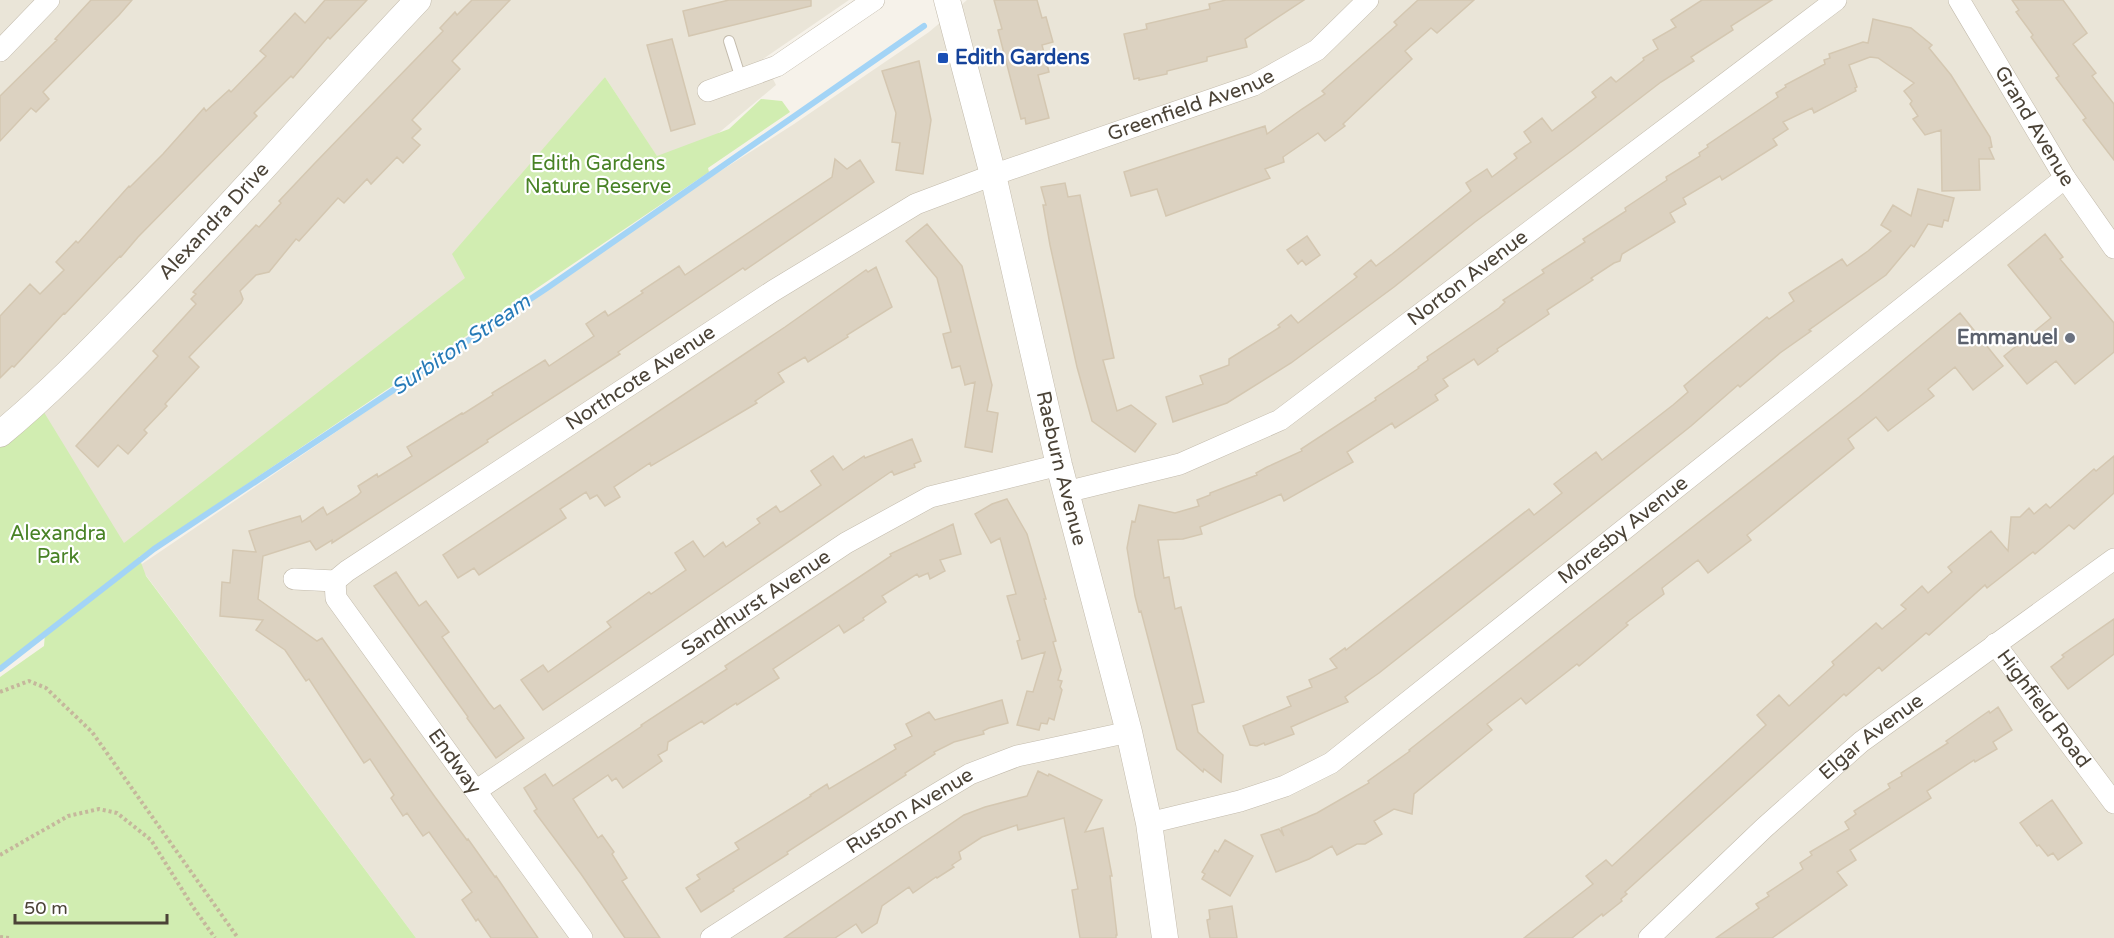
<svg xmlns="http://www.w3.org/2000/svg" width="2114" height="938" font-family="'Varela Round',sans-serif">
<rect width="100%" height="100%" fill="#f6f2ea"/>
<path fill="#eae5d8" d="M0 0H849L763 59 776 85 703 146 662 164 605 77 466 278 124 544 0 423Z
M967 0H2114V938H416L139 566 711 177 794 124 929 32Z"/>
<path fill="#d1edb1" d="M605 77 657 156 729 129 761 99 782 101 790 112 708 168 709 172 139 557 146 576 416 938H0V677L44 646 45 633 0 669V446L42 409 124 543 465 278 452 254Z"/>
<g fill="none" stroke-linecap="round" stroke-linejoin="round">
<path stroke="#a3d4f6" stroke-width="6" d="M0 669 154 549 547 288 924 26"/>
</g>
<path fill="#dcd2c1" stroke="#d4c7b1" stroke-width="1.5" d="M91 0H132L119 15 43 92 49 99 36 112 31 108 0 141V96L57 40 55 39Z
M325 0H367L330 39 328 37 293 78 291 76 254 113 257 116 138 237 121 257 120 256 65 314 64 313 14 367 12 366 0 378V316L30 284 40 294 64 270 56 262 76 241 78 243 129 186 130 187 163 154 204 108 206 111 229 90 231 92 266 56 260 51 295 13 305 23Z
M472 0H510L452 61 460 69 412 120 421 129 412 138 420 145 403 163 397 157 371 184 367 179 344 203 338 198 299 241 296 239 269 272 256 275 240 291 243 299 241 303 189 357 199 367 165 404 167 406 144 430 147 433 128 454 118 445 98 467 76 446 158 356 153 351 196 304 191 299 196 294 193 292 256 225 259 227 281 203 279 201 314 164 443 31 440 28 455 12 457 15Z
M729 0H811V6L689 36 683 11Z
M994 0H1037L1042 18 1046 17 1053 42 1042 45 1049 72 1038 75 1049 118 1026 124 1025 118 1021 119 998 30 1002 29Z
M1226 0H1304L1245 39 1247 47 1207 57V61L1167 71V74L1139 80V78L1134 79 1124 34 1147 29 1146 24 1210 9 1209 4Z
M1418 0H1474L1437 33 1431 28 1405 51 1412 59 1343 124 1345 126 1325 141 1318 133 1283 157 1284 162 1265 169 1270 178 1166 216 1157 189 1131 196 1124 172 1265 126 1267 134 1302 109 1325 94 1322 91 1397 25 1394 22Z
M1702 0H1772L1731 26 1733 30 1691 57 1694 61 1661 82 1574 149 1475 222 1394 287 1291 363 1227 403 1173 422 1166 397 1203 384 1200 376 1229 365V359L1280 327 1278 325 1291 315 1298 323 1357 277 1354 274 1371 260 1376 266 1392 254 1471 191 1466 183 1487 169 1492 177 1517 158 1514 154 1531 142 1524 132 1542 118 1552 131 1596 97 1592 92 1611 77 1616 82 1644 60 1643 58 1658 49 1653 40 1676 27 1671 20Z
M2012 0H2063L2087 33 2073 44 2096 73 2092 76 2114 104V160L2083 120 2086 118 2056 78 2059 76 2031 37 2033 35 2016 12 2019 10Z
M1873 19 1911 28 1932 45 1929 48 1951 75 1990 137 1992 147 1989 148 1994 159H1979L1980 190 1942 191 1941 130 1925 135 1913 119 1918 116 1910 104 1912 101 1904 91 1914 83 1878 58 1870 57 1849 65 1857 87 1855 88 1856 91 1814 113 1812 108 1783 122 1788 129 1773 139 1777 145 1722 180 1720 176 1683 198 1686 204 1670 213 1675 222 1622 254 1620 261 1614 263 1591 278 1593 280 1547 310 1549 314 1497 349 1498 351 1478 365 1474 359 1443 379 1448 386 1435 395 1438 400 1395 428 1392 423 1347 452 1353 462 1284 501 1281 494 1263 502 1200 527 1202 534 1183 539 1158 540 1164 578 1169 577 1175 609 1181 607 1204 702 1192 705 1198 732 1223 755 1221 782 1204 769 1203 772 1177 749 1141 611 1139 612 1135 596 1127 548 1132 521 1135 522 1139 505 1175 513 1199 506 1197 500 1210 495V493L1257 475 1256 473 1267 467 1302 451 1301 449 1376 400 1375 398 1419 368 1418 367 1428 360 1427 357 1499 308 1505 302 1503 300 1544 273 1542 270 1585 242 1583 239 1626 211 1625 208 1667 180 1666 177 1700 156 1699 153 1708 147 1707 145 1778 97 1776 93 1786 87 1785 85 1825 64 1824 60 1830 58 1829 54 1863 42 1868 43Z
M672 39 695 124 671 131 647 45Z
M919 61 931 120 923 174 896 170 900 143 892 142 896 113 882 71Z
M835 159 847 169 860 160 874 182 745 270 743 268 618 352 620 354 487 440 488 442 332 543V540L316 550 310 541 263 556 258 599 317 641 322 638 435 797 467 840 468 839 495 877 496 876 538 938H491L478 919 476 921 462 900 472 892 429 832 423 836 407 813 403 816 391 798 394 795 370 759 364 763 309 679 306 681 285 650 256 630 263 620 220 616 222 582 230 583 233 550 256 552 249 531 300 516 302 522 323 507 327 515 357 496 361 492 358 486 377 474 378 477 412 456 407 447 462 413 463 414 493 395 492 393 545 360 549 366 594 336 586 324 605 311 608 316 643 293 641 291 679 266 685 275 832 177Z
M1065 183 1068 197 1080 195 1083 210 1114 358 1103 360 1117 411 1131 405 1156 424 1135 452 1092 421 1077 367 1050 245 1043 205H1046L1041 187Z
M1918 189 1954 198 1948 221 1944 220 1942 227 1928 224 1914 247 1911 245 1886 275 1809 330 1811 331 1780 353 1740 387 1738 385 1691 426 1559 531 1379 673 1345 697 1348 702 1291 727 1294 734 1265 745 1264 743 1257 746 1250 745 1243 726 1291 706 1287 697 1312 687 1309 680 1337 668 1330 659 1345 648 1346 650 1529 509 1534 515 1562 493 1554 484 1596 452 1602 460 1673 405 1688 392 1684 386 1712 362 1767 317 1769 319 1794 301 1789 293 1842 259 1847 266 1868 251 1891 231 1881 225 1893 205 1911 216Z
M927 224 962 266 992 385 987 411 998 413 992 452 965 447 975 382 965 385 960 366 952 368 943 334 951 332 937 278 906 241Z
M2045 234 2063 257 2060 259 2114 323V352L2075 384 2056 361 2027 384 2004 356 2051 318 2008 265Z
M1307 236 1320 255 1306 265 1302 260 1298 264 1287 250Z
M876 267 892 307 847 335 848 337 808 362 805 357 778 373 784 382 755 401 757 403 651 466 650 463 614 487 620 497 605 506 597 495 590 499 586 492 560 509 566 518 479 575 474 568 458 578 443 555 785 327 866 270 868 272Z
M1960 313 2003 366 1973 390 1955 367 1928 389 1934 396 1888 431 1876 417 1848 439 1854 448 1747 535 1751 540 1708 573 1698 560 1662 588 1664 594 1626 623 1628 625 1579 666 1577 664 1526 704 1521 698 1487 724 1492 730 1414 794 1412 814 1394 809 1374 821 1382 834 1365 844H1357L1337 855 1332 846 1309 859 1276 872 1261 835 1279 829 1284 836 1281 828 1317 813 1369 783 1368 781 1410 751 1409 750 1585 611 1859 397Z
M912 439 921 461 914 464 915 467 894 475 892 471 543 710 521 680 543 665 548 672 611 627 607 622 649 592 651 594 686 570 675 553 693 541 704 557 723 542 726 547 760 523 757 519 776 506 780 512 783 511 821 485 811 471 833 456 843 470 864 456 865 458Z
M2114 456V493L2074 529 2069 525 2035 554 2033 552 1987 588 1985 585 1929 635 1926 633 1882 671 1879 667 1846 696 1844 694 1625 892 1627 894 1621 899 1622 901 1612 909 1603 916 1602 914 1572 938H1524L1593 884 1586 876 1606 860 1612 866 1766 725 1757 715 1779 695 1789 706 1834 665 1832 662 1876 623 1882 629 1906 609 1901 605 1922 586 1928 593 1952 572 1948 567 1991 531 2008 551 2011 517H2020L2029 508 2034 514 2046 504 2050 508 2094 469 2096 471Z
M1007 499 1027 534 1046 599H1044L1056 641 1053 642 1061 670 1058 680 1062 681 1060 687 1062 690 1054 720 1049 718 1047 724 1041 723 1039 730 1017 725 1027 691 1033 692 1045 652 1022 659 1017 641 1020 640 1007 596 1016 594 1000 538 991 543 975 514 992 504Z
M953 524 961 554 940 560 945 571 930 579 928 573 919 577 917 574 882 596 886 602 863 618 864 620 844 633 839 625 773 669 779 678 737 705 736 703 704 724 702 721 668 742 667 750 658 755 662 761 623 788 616 778 612 781 608 775 573 799 598 838 602 835 614 852 612 854 627 878 622 881 660 938H625L581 874 534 811 537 809 524 788 545 774 553 786 642 726 641 725 727 669 725 666 891 556 890 554Z
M396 572 419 606 426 601 449 632 442 637 489 703 494 709 500 705 524 738 496 758 467 718 468 717 374 586Z
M2114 619V654L2068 689 2051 667 2064 657 2062 655Z
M1002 700 1008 723 989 728 983 731 984 734 954 742 934 752 935 754 905 773 906 775 787 852 788 854 733 889 734 891 701 912 686 888 700 879 697 875 739 849 735 843 811 796 810 795 827 784 829 789 896 749 894 745 912 736 906 724 929 712 935 720Z
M1998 707 2012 730 1993 742 1997 749 1975 762 1974 760 1927 791 1931 798 1850 850 1856 860 1837 872 1847 885 1772 938H1716L1759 908 1756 904 1769 896 1767 893 1803 869 1800 863 1812 855 1810 852 1849 829 1845 822 1856 814 1854 811 1890 788 1888 784 1902 776 1901 773 1948 743 1946 741 1989 711 1990 713Z
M1038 771 1048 776 1049 774 1102 800 1085 832 1103 828 1112 876H1110L1117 935H1116V938H1080L1072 890 1078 889 1064 818 1018 830 1017 825 982 837 959 852 961 859 952 865 954 867 937 878 936 877 913 893 909 887 882 906 877 923 862 933 856 924 835 938H784L964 815 985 807 1027 796Z
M2052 800 2082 843 2058 860 2053 853 2048 856 2039 845 2037 846 2020 823Z
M1225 840 1253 856 1230 896 1202 879 1205 874 1202 872 1215 850 1218 852Z
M1232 906 1237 938H1210L1207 920 1210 919 1209 910Z"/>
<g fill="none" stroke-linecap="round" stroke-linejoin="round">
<defs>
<path id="service" d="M729 41 741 79"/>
<g id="minor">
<path id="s1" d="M1959 0 2065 178 2114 248"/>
<path d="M0 51 49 0"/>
<path d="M708 91 777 66 874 0"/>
<path id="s2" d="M1066 492 1180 464 1280 420 1836 0"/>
<path id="s3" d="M294 579 335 581 347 571 773 291 916 204 993 175 1254 85 1317 50 1368 0"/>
<path id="s4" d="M335 581 336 598 582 938"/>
<path id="s5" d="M1995 644 2114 803"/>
<path id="s6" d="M477 790 846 543 930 497 1059 465"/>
<path id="s7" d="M1149 823 1240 801 1285 786 1331 763 2065 178"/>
<path id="s8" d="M711 938 900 816 970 774 1017 756 1129 732"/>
<path id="s9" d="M1649 938 1764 828 1861 742 2114 559"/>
</g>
<g id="tertiary">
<path id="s10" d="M947 0 993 175 1059 465 1129 732 1149 823 1165 938"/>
<path id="s11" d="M0 434C51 392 96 345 142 298 236 201 325 98 418 0"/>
</g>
</defs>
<use href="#service" stroke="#c3bbac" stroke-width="12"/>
<use href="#minor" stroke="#c3bbac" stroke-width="22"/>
<use href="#tertiary" stroke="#c3bbac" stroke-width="27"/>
<path stroke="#c5b79c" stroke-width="4" stroke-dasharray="3 3" stroke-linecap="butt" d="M0 692 29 681 46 688 92 732 238 938
M0 855 68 816 99 809 117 813 151 840 193 907 215 938
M0 937 9 938"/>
<use href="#service" stroke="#fff" stroke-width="10"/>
<use href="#minor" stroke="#fff" stroke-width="21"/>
<use href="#tertiary" stroke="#fff" stroke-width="26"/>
</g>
<rect fill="#1a4fb4" stroke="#fff" stroke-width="2" x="937" y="52" width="12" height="12" rx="3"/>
<circle fill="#6b7280" stroke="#fff" stroke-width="2" cx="2070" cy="338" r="6"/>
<g text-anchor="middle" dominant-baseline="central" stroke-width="4.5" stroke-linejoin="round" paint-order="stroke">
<g font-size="20" font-weight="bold" fill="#164399" stroke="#fff" text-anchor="start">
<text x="955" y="58">Edith Gardens</text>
</g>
<g font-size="20" fill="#4b4337" stroke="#fff">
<text stroke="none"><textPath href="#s3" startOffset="1026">Greenfield Avenue</textPath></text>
<text stroke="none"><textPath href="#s1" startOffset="147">Grand Avenue</textPath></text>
<text stroke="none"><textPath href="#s11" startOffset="302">Alexandra Drive</textPath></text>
<text stroke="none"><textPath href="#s2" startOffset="462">Norton Avenue</textPath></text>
<text stroke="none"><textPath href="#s3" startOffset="408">Northcote Avenue</textPath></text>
<text stroke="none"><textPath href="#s10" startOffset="482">Raeburn Avenue</textPath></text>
<text stroke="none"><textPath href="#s7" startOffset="566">Moresby Avenue</textPath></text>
<text stroke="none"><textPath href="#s6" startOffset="336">Sandhurst Avenue</textPath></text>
<text stroke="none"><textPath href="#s5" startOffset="81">Highfield Road</textPath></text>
<text stroke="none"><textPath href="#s9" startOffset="300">Elgar Avenue</textPath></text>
<text stroke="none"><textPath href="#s4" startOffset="219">Endway</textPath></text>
<text stroke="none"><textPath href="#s8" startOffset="236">Ruston Avenue</textPath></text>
</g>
<g font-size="20" fill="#488225" stroke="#fff">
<text x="598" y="164">Edith Gardens<tspan x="598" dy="23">Nature Reserve</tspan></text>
<text x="58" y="534">Alexandra<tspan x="58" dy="23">Park</tspan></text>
</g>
<g font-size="20" font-weight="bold" fill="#5b616d" stroke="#fff" text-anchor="end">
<text x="2058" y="338">Emmanuel</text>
</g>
<g font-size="21" font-style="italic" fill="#267ab7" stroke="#fff">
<text transform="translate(461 345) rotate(-34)">Surbiton Stream</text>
</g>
</g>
<path d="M15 914v9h152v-9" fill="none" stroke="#4b4337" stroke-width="3"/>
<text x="24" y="914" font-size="18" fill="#4b4337" stroke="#ffffff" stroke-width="4.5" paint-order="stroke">50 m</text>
</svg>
